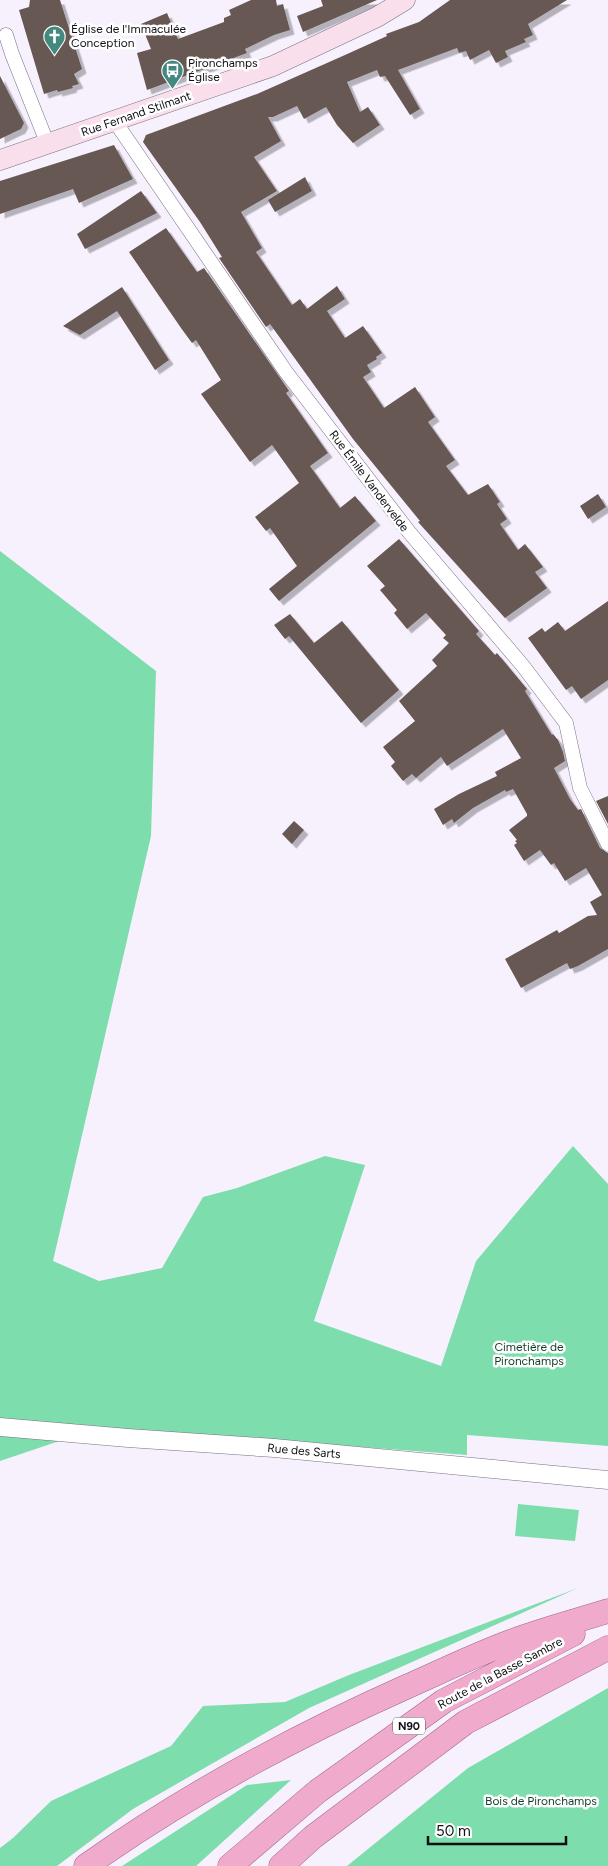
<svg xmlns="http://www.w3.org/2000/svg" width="608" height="1866" font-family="Figtree,sans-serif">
<defs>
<filter id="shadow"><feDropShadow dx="4.5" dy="4.5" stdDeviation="0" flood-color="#0004"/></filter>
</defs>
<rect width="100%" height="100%" fill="#f7f1fe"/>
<path fill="#7dddad" d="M0 551 156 671 151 836 53 1261 99 1281 162 1268 203 1197 237 1188 325 1156 365 1165 314 1321 441 1366 476 1261 573 1146 608 1184V1446L467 1435V1455L101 1427 0 1461Z
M518 1504 579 1510 575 1541 515 1536Z
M578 1588 309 1708 133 1809 57 1866H0V1848L13 1838 51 1801 171 1746 203 1706 285 1702 349 1675Z
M608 1688V1866H347L468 1768Z
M291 1780 196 1866H122L247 1785Z"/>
<path fill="#675853" filter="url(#shadow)" d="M30 0H60L82 69 74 74 79 84 72 86 73 88 58 92 57 90 44 94 19 10 29 7Z
M251 0H276L277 6 283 4 290 30 274 35 245 49 247 53 147 90 137 53 151 49 141 24 167 13 178 39 224 22V18L231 15 229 10Z
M321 0H377L303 32 297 16 323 6Z
M450 0H567L528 24 533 35 524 39 526 42 505 51 508 57 496 63 489 50 470 60 466 51 459 53 457 48 398 70 420 109 410 115 385 76 380 77 377 70 347 82 360 112 368 107 380 125 353 143 337 125 326 107 304 119 297 106 273 117H268L281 141 254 157 277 191 241 212 262 248 256 252 292 305 300 299 307 309 337 286 345 299 327 311 345 338 363 326 382 353 376 357 377 359 367 365 371 372 363 377 384 408 415 387 435 417 428 422 455 460 446 466 468 495 488 484 500 502 497 504 507 519 500 524 518 550 525 544 543 567 535 572 547 588 505 618 418 522 420 521 353 439 270 324 266 327 219 258 222 257 200 222 143 142 146 135 257 94 345 55 387 36 386 34 419 22Z
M0 76 24 123 21 129 0 139Z
M114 145 133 179 79 203 73 189 0 214V181Z
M305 177 312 191 275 212 268 200Z
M141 191 157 213 85 249 77 234Z
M166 228 197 272 204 268 287 388 289 391 286 393 328 453 310 466 340 508 355 496 376 521 279 601 269 589 297 566 270 528 266 531 255 517 299 483 272 445 250 462 201 394 221 380 196 340 192 343 181 328 129 252Z
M122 287 169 360 155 370 117 311 80 335 63 326Z
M598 494 606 507 588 519 580 506Z
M399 539 479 631 476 634 495 655 497 653 527 689 525 691 552 735 553 734 558 740 563 752 565 761 554 768 570 799 578 810 581 809 600 848 608 853V949L578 966 570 969 567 963 521 988 505 959 557 930 559 933 588 916 597 915 590 902 602 895 586 868 565 881 554 863 551 865 540 850 524 861 514 845 517 843 515 841 517 840 509 830 527 816V814L513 789 506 792 505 790 473 808 454 823 452 819 443 825 434 809 459 794 497 776 495 772 521 758 503 729 447 766 441 757 416 778 412 774 403 781 391 766 395 762 383 747 415 721 399 701 437 666 432 660 449 643 443 638 446 635 426 613 407 629 394 613 397 610 380 590 385 586 367 566Z
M608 601V680L581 699 572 686 566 690 528 638 542 628 545 632 558 622 565 631Z
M290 614 314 643 342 621 399 690 361 723 289 636 285 639 274 625Z
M608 796V824L596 801Z
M294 821 304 830 292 844 282 834Z"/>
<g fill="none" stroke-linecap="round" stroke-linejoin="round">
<defs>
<path id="minor" d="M6 35 12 54 48 145
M114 120 286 372 409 532 523 666 566 723 580 788 608 844"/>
<path id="tertiary" d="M0 1427 128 1438 274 1448 608 1480"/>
<path id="secondary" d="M0 160 273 66 377 17 405 0"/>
<path id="trunk" d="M86 1866C186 1795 294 1737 406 1687 440 1672 475 1655 510 1642 542 1630 576 1621 608 1611
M230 1866 318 1791 444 1701 573 1634
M281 1866 313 1837 466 1722 608 1648"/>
</defs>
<use href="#minor" stroke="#77717f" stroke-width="15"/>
<use href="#tertiary" stroke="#77717f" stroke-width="19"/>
<use href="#secondary" stroke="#77717f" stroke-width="21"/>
<use href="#trunk" stroke="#9f6684" stroke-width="25"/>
<use href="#minor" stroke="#fff" stroke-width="14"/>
<use href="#tertiary" stroke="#fff" stroke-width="18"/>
<use href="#secondary" stroke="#f9dfec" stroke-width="20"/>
<use href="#trunk" stroke="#efaacc" stroke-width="24"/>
</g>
<defs>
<symbol id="church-pin" viewBox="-11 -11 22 30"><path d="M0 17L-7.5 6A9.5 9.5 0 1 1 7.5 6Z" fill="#438980" stroke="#fff"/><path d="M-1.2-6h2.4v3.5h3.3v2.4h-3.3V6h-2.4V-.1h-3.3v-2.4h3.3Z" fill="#fff"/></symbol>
<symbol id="bus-pin" viewBox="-11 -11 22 30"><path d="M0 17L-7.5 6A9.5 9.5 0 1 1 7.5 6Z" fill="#438980" stroke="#fff"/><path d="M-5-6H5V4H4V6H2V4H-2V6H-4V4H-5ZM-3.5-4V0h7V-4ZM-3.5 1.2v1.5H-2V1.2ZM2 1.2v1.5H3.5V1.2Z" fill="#fff"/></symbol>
</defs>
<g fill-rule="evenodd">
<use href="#church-pin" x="42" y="24" width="25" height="34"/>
<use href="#bus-pin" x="160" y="58" width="25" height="34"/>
</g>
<g text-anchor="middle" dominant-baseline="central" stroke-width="5" stroke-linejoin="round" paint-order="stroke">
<rect fill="#fff" stroke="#58575a" stroke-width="1" x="393" y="1717.5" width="32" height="17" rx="4"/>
<g font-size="11" font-weight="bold" fill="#110f14">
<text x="409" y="1726">N90</text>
</g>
<g font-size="12" fill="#110f14" stroke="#fff" text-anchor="start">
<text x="71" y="29">Église de l'Immaculée<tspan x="71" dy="14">Conception</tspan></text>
<text x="188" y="63">Pironchamps<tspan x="188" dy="14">Église</tspan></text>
</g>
<g font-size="12" fill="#110f14" stroke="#fff">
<text transform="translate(136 114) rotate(-19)">Rue Fernand Stilmant</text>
<text transform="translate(369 481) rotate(53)">Rue Émile Vandervelde</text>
<text transform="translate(304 1451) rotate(5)">Rue des Sarts</text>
<text transform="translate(500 1673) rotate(-28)">Route de la Basse Sambre</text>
</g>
<g font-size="12" fill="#113e2a" stroke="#fff">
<text x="529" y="1347">Cimetière de<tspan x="529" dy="14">Pironchamps</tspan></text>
<text x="541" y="1801">Bois de Pironchamps</text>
</g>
</g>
<path d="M428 1836v8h138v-8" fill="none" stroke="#110f14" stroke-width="2.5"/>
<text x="436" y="1836" font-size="15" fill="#110f14" stroke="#ffffff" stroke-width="4" paint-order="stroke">50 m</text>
</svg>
